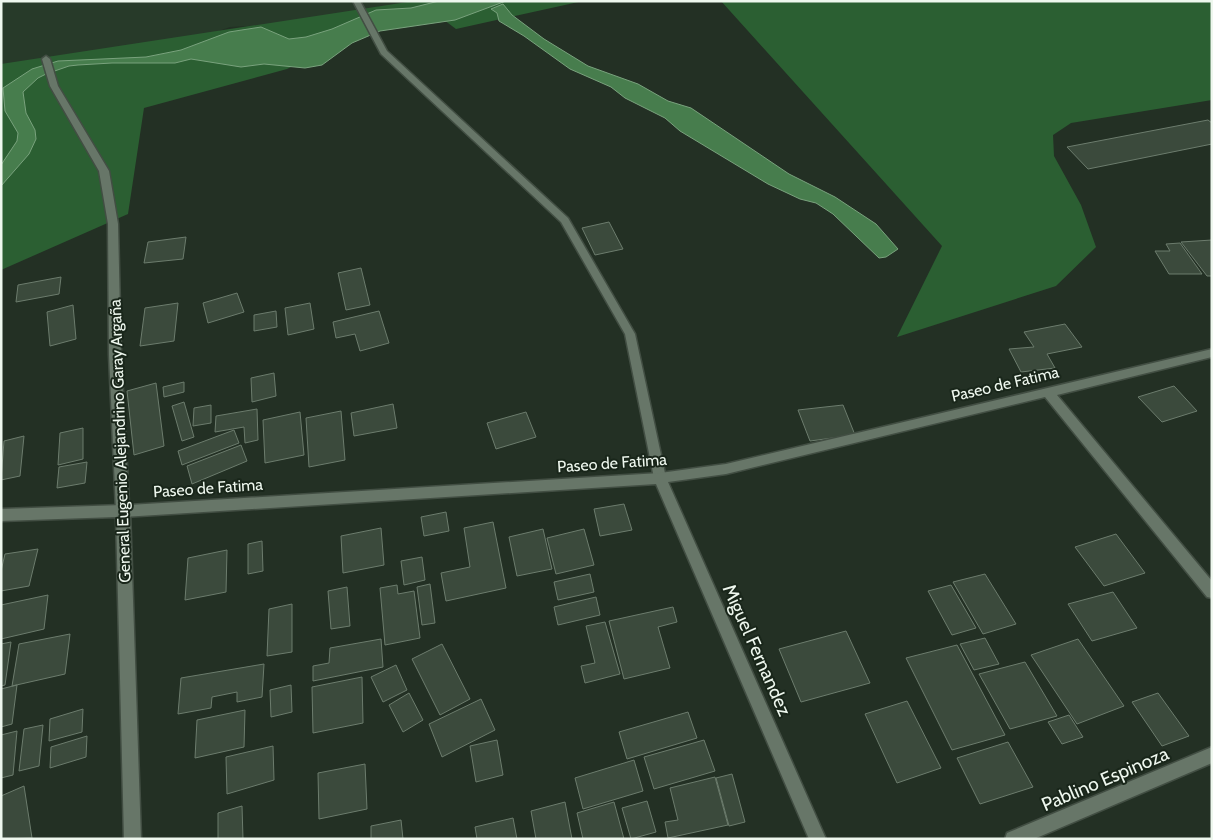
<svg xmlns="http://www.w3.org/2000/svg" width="1213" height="840" font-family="Cabin,sans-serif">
<rect width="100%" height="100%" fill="#233024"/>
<path fill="#273a29" d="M1 1H429L378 7 342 21 230 27 159 52 1 176Z"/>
<path fill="#2b5f32" d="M414 1H583L456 29 436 14 354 36 287 69 144 108 128 214 1 270V64Z
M721 1H1212V100L1071 123 1053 135 1054 156 1081 205 1096 247 1056 286 897 337 942 246Z"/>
<path fill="#477d4d" stroke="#79a27d" d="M439 1H506L455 20 380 31 352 43 322 65 305 68 264 64 241 67 191 59 175 63H112L78 65 69 66 46 74 38 78 23 92 26 113 35 130 36 139 29 154 1 186V165L17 141 18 133 5 111 3 88 32 69 58 61 146 57 181 50 229 32 261 27 289 39 306 37 332 29 376 10 411 8Z
M503 4 512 15 544 39 588 66 638 84 668 101 691 108 789 174 835 197 876 224 898 249 886 257 879 258 833 214 816 203 800 199 768 184 680 131 665 118 625 98 611 87 570 69 524 36 499 21 497 13 491 9Z"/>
<path fill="#3b4a3c" stroke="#6c7c6d" d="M1208 120 1212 123V144L1088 169 1067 147Z
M609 222 623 249 595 255 582 228Z
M186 237 183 259 144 263 148 242Z
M1212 240V276H1207L1181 242Z
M1180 243 1202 274H1169L1155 251H1170L1166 244Z
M361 268 370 305 346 310 338 273Z
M61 277 59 294 16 302 18 285Z
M237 293 244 312 208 323 203 303Z
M178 303 174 341 140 346 145 308Z
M310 303 314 329 288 335 285 308Z
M73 305 76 339 50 346 47 312Z
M276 311 277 327 254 331V315Z
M379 311 389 343 360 351 355 334 336 338 333 322Z
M1065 324 1082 347 1047 354 1055 368 1021 372 1009 349 1034 347 1024 332Z
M274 373 276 396 252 402 251 378Z
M184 382V392L164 397 163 387Z
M156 383 164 446 134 455 127 391Z
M1174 386 1197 411 1162 422 1138 397Z
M184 402 194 437 182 441 172 406Z
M393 404 397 428 354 436 351 413Z
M211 405V423L193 426 194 408Z
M843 405 855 435 810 441 798 410Z
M257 409 258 440 245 443 244 427 215 432 216 416Z
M341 411 345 460 309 467 306 418Z
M300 412 304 455 265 463 263 420Z
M526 412 536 437 496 449 487 423Z
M83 428V459L58 465 60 433Z
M234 430 239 443 182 465 178 451Z
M24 436 20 476 1 480 4 441Z
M241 445 247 461 192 484 187 466Z
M87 462 85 483 57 488 59 467Z
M624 504 632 530 600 536 594 509Z
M446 512 449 531 424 536 421 517Z
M493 522 506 588 446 601 441 573 470 567 464 528Z
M381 528 384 565 343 573 341 536Z
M543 529 552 569 517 576 509 537Z
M584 529 594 565 556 574 547 538Z
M1116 534 1145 573 1104 586 1075 547Z
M262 541 263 571 248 574V544Z
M38 549 29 586 1 591V571L5 554Z
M227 550 226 592 185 600 188 558Z
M422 557 425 580 404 585 401 561Z
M590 574 594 592 558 600 554 582Z
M985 574 1016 624 983 634 953 582Z
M430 584 435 623 422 625 417 587Z
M397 585 398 594 414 591 420 638 385 645 380 588Z
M951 585 976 628 952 635 928 591Z
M347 587 350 626 331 629 328 591Z
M1113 592 1137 628 1092 641 1068 604Z
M48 595 44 629 1 639V605Z
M596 597 600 615 558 625 554 607Z
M292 604V652L267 656 269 609Z
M673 607 677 622 658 627 670 668 624 679 609 621Z
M605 622 620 674 585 683 581 666 595 663 586 626Z
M846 631 870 683 801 702 779 649Z
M70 634 65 674 12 686 19 644Z
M985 638 999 664 974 670 960 644Z
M381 639 383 667 313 681V666L329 663 330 648Z
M1078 639 1124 706 1077 724 1031 655Z
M11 642 5 685 1 686V644Z
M442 644 470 699 440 715 412 659Z
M957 645 1005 735 952 750 906 658Z
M1025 662 1057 716 1010 729 979 674Z
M264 664 262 697 237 702V692L212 697 211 708 178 714 181 678Z
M396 665 407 690 383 702 371 677Z
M362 677 363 723 313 733 312 687Z
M17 685 12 724 1 727V689Z
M291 685 292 712 271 717 270 690Z
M409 693 423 720 403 732 389 705Z
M1158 693 1189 736 1162 746 1132 702Z
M481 699 495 730 442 757 429 724Z
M907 701 941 768 897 783 865 714Z
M83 709 82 732 49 741 50 719Z
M245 710 244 747 195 758 197 720Z
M688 712 697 738 627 759 619 732Z
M1069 715 1083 737 1062 744 1048 722Z
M43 725 39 766 19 771 24 729Z
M17 731 13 775 1 778V735Z
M87 736 86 757 50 768 51 747Z
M497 740 503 775 476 782 470 746Z
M704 740 715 771 654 789 644 757Z
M1008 742 1033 787 980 804 957 758Z
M273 746 274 780 227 794 226 757Z
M634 760 643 791 583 809 575 778Z
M365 764 367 809 319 819 318 773Z
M732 774 745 822 729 826 716 778Z
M715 777 728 825 668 838 665 822 678 820 670 788Z
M24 786 32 838 1 839V796Z
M647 801 656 832 631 839 622 808Z
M565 802 572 839H536L531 811Z
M614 802 624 839H583L577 813Z
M242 806 243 839H218V813Z
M513 818 517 839H477L475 827Z
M401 820 403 839H371V826Z"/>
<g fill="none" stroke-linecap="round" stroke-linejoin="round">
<defs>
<path id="service" d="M353 1H360L387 51 568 218 635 334 666 478 664 481 660 483 656 481 654 478 625 334 561 222 381 54Z"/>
<path id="minor" d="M46 56 50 59 58 86 109 171 118 224 121 355 129 505 660 473 726 464 1212 349V357L1057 395 1212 581V598L1207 597 1045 397 726 474 668 482 826 839H809L656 484 123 517 118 515 116 511 109 355 108 224 99 171 50 86 42 59Z
M1212 747V763L1034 839H1005L1007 833Z"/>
<path id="tertiary" d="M123 505 128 507 130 511 141 839H124L116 517 1 521V509Z"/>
</defs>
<use href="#service" stroke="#424e43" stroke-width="3"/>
<use href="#minor" stroke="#424e43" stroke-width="3"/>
<use href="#tertiary" stroke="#424e43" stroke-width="3"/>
<use href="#service" fill="#677668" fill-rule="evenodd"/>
<use href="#minor" fill="#677668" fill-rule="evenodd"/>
<use href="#tertiary" fill="#677668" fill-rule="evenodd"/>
</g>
<g text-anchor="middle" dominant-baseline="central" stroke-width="4" stroke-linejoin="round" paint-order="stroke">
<g font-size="16" fill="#eef7ee" stroke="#19261a">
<text transform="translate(1005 384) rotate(-13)">Paseo de Fatima</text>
<text transform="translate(120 441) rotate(-92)">General Eugenio Alejandrino Garay Argaña</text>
<text transform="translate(612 463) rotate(-4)">Paseo de Fatima</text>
<text transform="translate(208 488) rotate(-4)">Paseo de Fatima</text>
</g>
<g font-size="19" fill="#eef7ee" stroke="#19261a">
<text transform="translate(757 650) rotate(66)">Miguel Fernandez</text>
<text transform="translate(1105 779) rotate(-23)">Pablino Espinoza</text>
</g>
</g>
<rect width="1213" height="840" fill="none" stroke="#eef7ee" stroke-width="5"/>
</svg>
